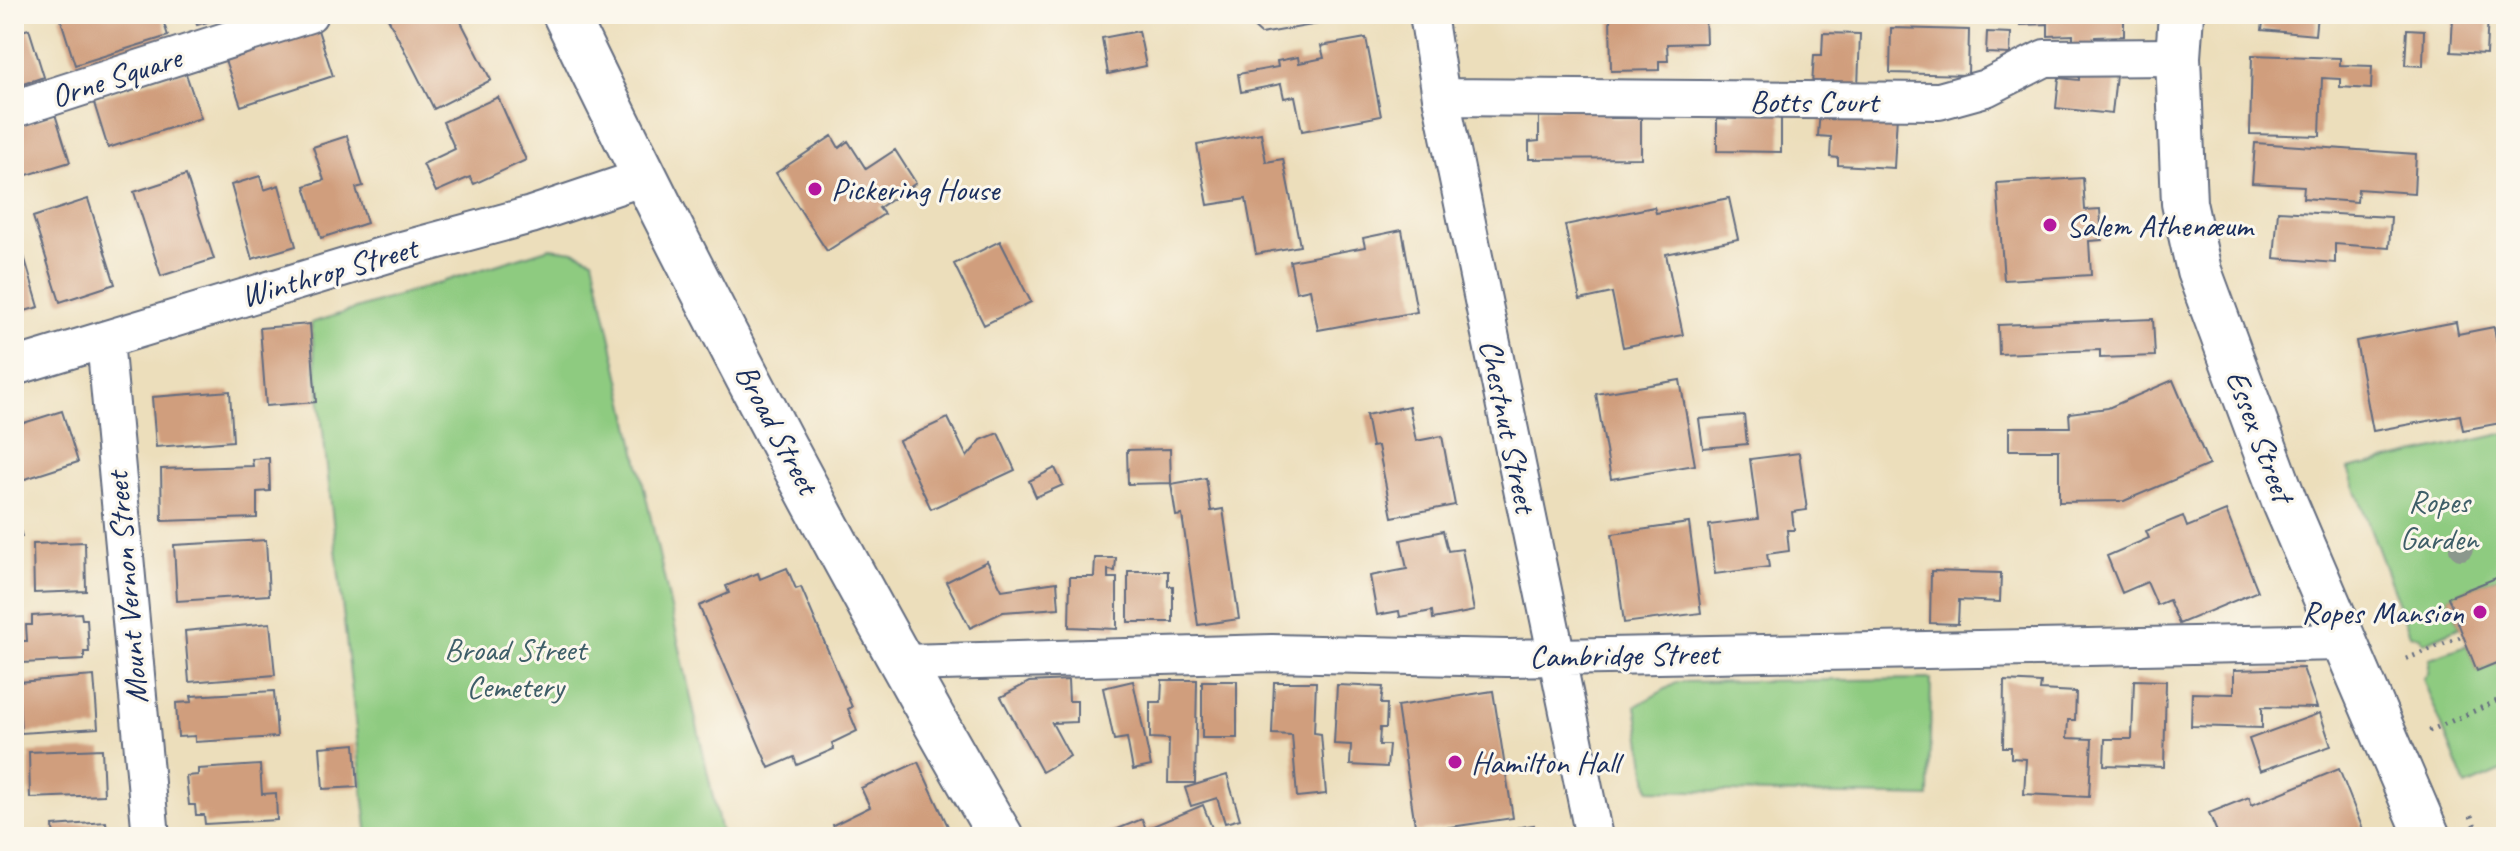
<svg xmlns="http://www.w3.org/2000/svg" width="2520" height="851" font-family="Caveat,sans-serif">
<rect width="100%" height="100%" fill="#fbf7ec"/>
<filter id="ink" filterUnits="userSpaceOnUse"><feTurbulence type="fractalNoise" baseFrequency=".0125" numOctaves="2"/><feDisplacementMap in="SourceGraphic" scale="16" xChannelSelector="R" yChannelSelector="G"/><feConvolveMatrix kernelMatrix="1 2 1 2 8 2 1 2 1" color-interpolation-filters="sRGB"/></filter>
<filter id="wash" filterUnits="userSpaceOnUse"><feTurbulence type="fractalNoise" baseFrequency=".006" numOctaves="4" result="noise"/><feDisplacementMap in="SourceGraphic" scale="32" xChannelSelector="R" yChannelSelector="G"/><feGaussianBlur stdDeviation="1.8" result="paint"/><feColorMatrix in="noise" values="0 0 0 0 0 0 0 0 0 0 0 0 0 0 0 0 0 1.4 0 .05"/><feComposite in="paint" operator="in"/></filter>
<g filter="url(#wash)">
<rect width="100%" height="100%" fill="#ecdebb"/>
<path fill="#8ecb80" stroke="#547d6f" stroke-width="2" d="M550 248 574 251 593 259 722 837H368L311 323Z
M2506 433V574L2448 597 2460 627 2424 643 2419 636 2410 634 2348 469Z
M2467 645 2477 671 2506 659V769L2466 786 2423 679 2428 674 2430 658Z
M1931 679 1929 797 1649 790 1636 706 1678 682Z"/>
<g id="blocks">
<path fill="#d09e7d" d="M70 14H161L168 36 75 65 60 17Z
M194 14H232V15L197 25Z
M386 14H457L491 80 434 109Z
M1047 14H1094V15L1049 24Z
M1189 14H1234V16L1190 23Z
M1250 14H1346L1347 19 1261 34 1250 24Z
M1610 14H1705L1706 43 1667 44 1668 61H1659V70L1611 71Z
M2020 14H2124V36L2095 37V47H2073V35L2048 36V24L2020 25Z
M2264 14H2317L2315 35 2262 30Z
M2433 14H2488L2486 54 2451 52 2453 17Z
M317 27 333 76 241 106 224 57Z
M1891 28 1969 30 1968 75 1890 73Z
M29 29 44 77 14 87V33Z
M2407 29 2424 30 2423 66 2405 65Z
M1139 31 1146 66 1108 74 1102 38Z
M1987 32 2011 33 2010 54 1986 53Z
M1823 33 1860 34 1858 87 1812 85 1814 55H1822Z
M1366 38 1381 116 1302 131 1295 96 1284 98 1281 84 1241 92 1238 74 1278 67 1277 61 1298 57 1299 63 1324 58 1321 46Z
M2252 55 2340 58V65L2372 66 2371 89 2340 87V79L2322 78 2320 136 2250 134Z
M185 71 201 118 108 148 93 100Z
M2079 72 2116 75 2112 114 2056 108 2059 78 2079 80Z
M498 97 526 160 474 184 470 177 436 192 423 164 455 149 443 122Z
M1539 108H1610V118H1641V158L1529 159V142L1539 141Z
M1820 110 1897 114 1894 168 1838 165V158L1830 157 1831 137 1818 136Z
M1736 112 1781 113V152L1717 151V118L1736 119Z
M55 114 70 162 14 179V127Z
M1261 133 1266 162 1283 159 1300 246 1256 254 1246 199 1208 205 1197 145Z
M347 136 363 186 356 188 367 223 321 238 305 186 324 180 313 147Z
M832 136 839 148 848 141 866 169 895 150 916 183 879 208 884 214 827 251 776 173Z
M2255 143 2416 154 2414 193 2358 189 2357 202 2303 198 2304 186 2252 183Z
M186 175 214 259 161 276 134 192Z
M260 176 264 190 279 185 296 246 252 259 231 185Z
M2083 178 2085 210 2100 209 2102 240 2089 241 2091 275 2004 280 1997 183Z
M1729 198 1738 239 1666 254 1683 335 1623 347 1612 293 1580 300 1565 225 1654 207 1656 213Z
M88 199 115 284 60 302 33 217Z
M2278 211 2391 217 2389 248 2335 244V263L2274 258Z
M1402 230 1417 312 1318 330 1310 289 1296 292 1290 261 1365 247 1363 238Z
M1000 241 1031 302 984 325 954 264Z
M24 256 39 307 14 314V259Z
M2153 319 2155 356 2100 358V350L1999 354 1998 325Z
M2456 322 2458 334 2494 327 2502 371 2506 370V422L2463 430 2460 415 2373 431 2356 341Z
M310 324 316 402 266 406 260 328Z
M1680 380 1695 465 1611 479 1596 394Z
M2173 380 2209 465 2124 501 2059 502V450H2009V427H2070L2069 413 2108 408Z
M230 391 233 441 156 447 152 397Z
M1409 406 1416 441 1442 436 1455 505 1392 517 1378 446 1372 447 1366 415Z
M62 411 78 462 19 481 14 465V426Z
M1744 415 1747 444 1703 448 1699 419Z
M948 418 967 457 981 440 998 433 1015 470 931 509 899 441Z
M1170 449 1171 483 1128 484 1127 450Z
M1799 453 1807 510 1792 512 1794 530H1787L1789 551 1767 554 1769 567 1715 574 1709 525 1758 519 1750 459Z
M269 458 270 491 257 492V518L162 521 161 469 253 466 252 459Z
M1055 468 1063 485 1036 497 1029 481Z
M1206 478 1211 511 1223 509 1239 619 1198 625 1182 515 1176 516 1171 484Z
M14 507 22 537 14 538Z
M2226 511 2258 591 2179 624 2169 600 2157 605 2147 582 2122 593 2107 556 2149 538 2146 531 2183 516 2187 527Z
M1689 523 1701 613 1624 623 1612 534Z
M1443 531 1448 551 1462 549 1474 611 1433 619 1432 611 1400 617 1399 611 1377 615 1370 576 1407 569 1401 540Z
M266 540 269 595 177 601 174 545Z
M85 542 86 591 34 593 33 544Z
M1095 558H1116L1115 571 1108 570V578H1117V629L1069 627 1070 577H1094Z
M987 561 1002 590 1057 582 1059 608 1003 612 970 628 946 582Z
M787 568 796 589 801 587 852 707 848 709 857 731 832 743 834 749 797 765 794 757 769 768 699 606 729 593 726 586 758 573 760 579Z
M1128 571H1168V586H1173V622H1128Z
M1931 571 2001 573 2000 602 1959 600 1958 624 1930 623Z
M2506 574V659L2477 671 2448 597Z
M81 613 82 619H87L89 652H84V660L22 663 21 641H27L26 625H32V616Z
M270 623 275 675 189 682 185 631Z
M2303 668 2317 708 2262 707V728L2191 726 2192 693 2234 694V670Z
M94 676 98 728 21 733 18 682Z
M1068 680 1069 701H1077V722L1052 723 1070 756 1042 772 1001 697 1029 682Z
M1162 680H1197L1195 783H1168L1169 739 1150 738V702H1161Z
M2134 680 2166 681 2164 767 2104 765 2105 739H2132Z
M1133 681 1151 766 1133 770 1127 738 1114 740 1103 688Z
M1202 681H1237V738H1202Z
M2004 681 2041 683 2040 690 2076 692 2075 720H2068L2067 738 2092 739 2089 797 2024 794 2026 759 2011 758V747H2003Z
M1274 682H1316L1314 733 1321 734 1326 794 1297 797 1292 735 1272 734Z
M1337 685 1383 687 1381 704H1387L1386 728H1380L1379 745H1389L1387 767 1350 765 1351 745 1334 744Z
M274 691 277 737 195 742V736L178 737 176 703 192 702 191 696Z
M1493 691 1513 818 1416 832 1397 706Z
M2320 713 2331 746 2260 771 2249 739Z
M355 744 358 787 323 789 320 747Z
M102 749 104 795 30 798 29 752Z
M918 762 953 837H821L835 830 833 825 870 807 861 788Z
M260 765 262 794 276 793 277 820 205 824 204 815H196L195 805H189L186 776 198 775V769Z
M2339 769 2366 837H2219L2209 813 2249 797 2252 805Z
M1227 775 1240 819 1225 823 1217 798 1191 806 1185 788Z
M1203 805 1214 833 1205 837H1098L1142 819 1146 829Z
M106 822 108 837H54L53 826Z
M1534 825 1536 837H1485V833Z"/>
</g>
</g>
<g filter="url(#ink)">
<use href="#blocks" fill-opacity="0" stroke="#646c7f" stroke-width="2"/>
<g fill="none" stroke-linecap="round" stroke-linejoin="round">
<defs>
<path id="minor" d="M1428 14 1441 97 1594 837
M1441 97 1939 101 1986 88 2045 58 2178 57
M14 109 309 14
M105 340 151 837
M14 367 398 251 531 215 644 177
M904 663 1272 653 1507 658 2344 642"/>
<path id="tertiary" d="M565 14C700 293 845 569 1001 837"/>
<path id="primary" d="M2181 14 2178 57 2184 203 2199 271 2285 503 2428 837"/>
</defs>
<use href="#minor" stroke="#646c7f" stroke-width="40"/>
<use href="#tertiary" stroke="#646c7f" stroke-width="48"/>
<use href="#primary" stroke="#646c7f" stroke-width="48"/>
<path stroke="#646c7f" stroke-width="5" stroke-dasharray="2 6" stroke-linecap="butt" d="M2406 659 2463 636
M2429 731 2506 697
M2471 816 2479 837"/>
<use href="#minor" stroke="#fff" stroke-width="36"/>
<use href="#tertiary" stroke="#fff" stroke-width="44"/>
<use href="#primary" stroke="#fff" stroke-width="44"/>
</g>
<circle fill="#8c988d" cx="2461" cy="548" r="12"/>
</g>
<g fill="#b5179e" stroke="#fbf7ec" stroke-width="3">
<circle cx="815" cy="189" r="8"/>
<circle cx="2050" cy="225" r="8"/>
<circle cx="2480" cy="612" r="8"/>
<circle cx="1455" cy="762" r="8"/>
</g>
<g text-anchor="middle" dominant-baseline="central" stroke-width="6" stroke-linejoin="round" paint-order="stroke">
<g font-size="32" fill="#1b2f5e" stroke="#fbf7ec">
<text transform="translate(116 77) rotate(-18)">Orne Square</text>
<text x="1814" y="101">Botts Court</text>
<text transform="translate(329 272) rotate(-16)">Winthrop Street</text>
<text transform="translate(1508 426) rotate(78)">Chestnut Street</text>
<text transform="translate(777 429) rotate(62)">Broad Street</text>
<text transform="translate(2260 436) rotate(69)">Essex Street</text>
<text transform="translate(127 588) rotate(-95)">Mount Vernon Street</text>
<text transform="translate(1624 655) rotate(-1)">Cambridge Street</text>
</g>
<g font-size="32" fill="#1b2f5e" stroke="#fbf7ec" text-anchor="start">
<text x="831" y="189">Pickering House</text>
<text x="2066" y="225">Salem Athenæum</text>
<text x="2464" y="612" text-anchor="end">Ropes Mansion</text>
<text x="1471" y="762">Hamilton Hall</text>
</g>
<g font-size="32" fill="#3e5e68" stroke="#fbf7ec">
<text x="2439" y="501">Ropes<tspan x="2439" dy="37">Garden</tspan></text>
<text x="515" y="649">Broad Street<tspan x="515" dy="37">Cemetery</tspan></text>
</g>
</g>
<rect width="2520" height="851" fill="none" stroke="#fbf7ec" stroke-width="48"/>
</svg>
